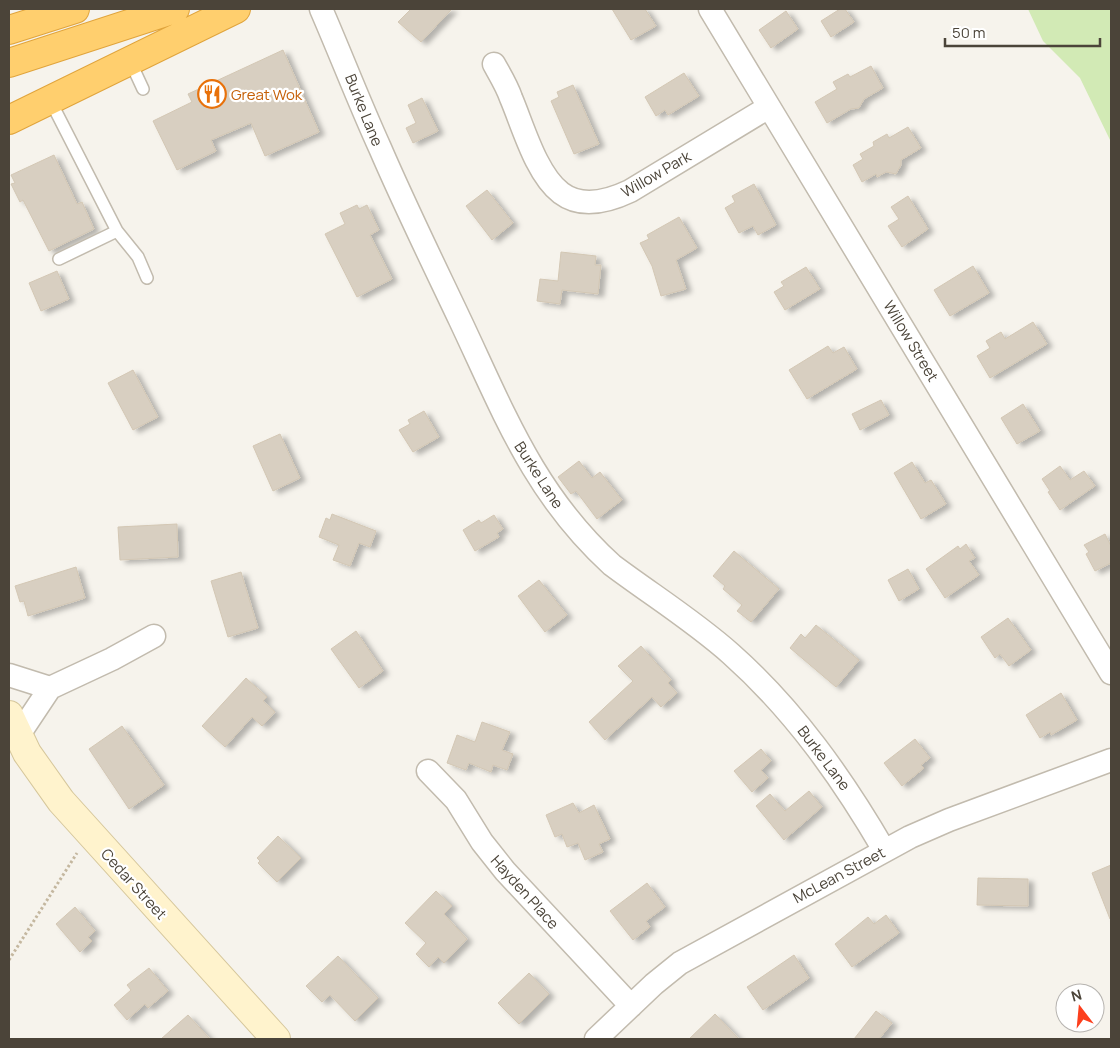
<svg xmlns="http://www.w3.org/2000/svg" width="1120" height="1048" font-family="Manrope,sans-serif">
<defs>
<filter id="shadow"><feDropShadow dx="5.5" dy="3" stdDeviation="2.5" flood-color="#0004"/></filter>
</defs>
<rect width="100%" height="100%" fill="#f6f3ec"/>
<path fill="#d2eab5" d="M1028 9H1111V142L1080 78 1043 41Z"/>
<path fill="#d8cfc1" stroke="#d3c7b4" filter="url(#shadow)" d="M411 9H452L421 42 398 22Z
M612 9H645L656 26 631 40Z
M840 9H845L854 22 831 37 821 21Z
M786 11 798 29 771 48 759 30Z
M283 50 319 132 265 156 251 123 211 140 216 151 177 170 153 121 192 102 188 94Z
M871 66 883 88 864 99 859 108 851 109 827 123 815 102 837 89 833 82 848 74 850 77Z
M684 73 699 96 668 115 665 110 656 116 645 97Z
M573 85 599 144 574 154 551 101 559 97 557 92Z
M422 98 438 131 413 143 406 128 416 123 408 105Z
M908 127 921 148 901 160V165L896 174 886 172 877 177 876 174 862 182 853 165 863 159 860 154 874 146 873 142 887 134 889 138Z
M54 155 77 204 82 202 94 229 49 251 23 200 20 202 11 184 15 183 11 175Z
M754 184 776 225 758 235 753 226 739 233 725 208 735 202 732 196Z
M487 190 513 223 492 240 466 206Z
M908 196 928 229 902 247 888 226 899 219 891 207Z
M357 205 359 209 367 205 379 230 370 235 392 279 357 297 325 234 345 224 340 213Z
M679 217 697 248 676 260 686 289 661 296 652 266 640 243 649 239 647 235Z
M561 252 596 256 595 265H601L598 294 562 290 560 304 537 301 540 279 558 281Z
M973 266 989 293 950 316 934 290Z
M806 267 820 289 785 310 774 292 784 286 781 282Z
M57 271 69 299 41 311 29 283Z
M1033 322 1047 344 990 378 977 356 990 348 986 341 1001 332 1005 339Z
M828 346 833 353 844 347 857 369 807 399 789 370Z
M133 370 158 417 133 430 108 383Z
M881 400 889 415 860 430 852 414Z
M1023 404 1040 431 1017 444 1001 418Z
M424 411 439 437 413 452 399 430 410 424 408 420Z
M280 434 300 478 273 491 253 446Z
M579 461 592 478 600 472 622 500 597 519 576 491 571 494 558 477Z
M912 462 925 483 931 480 946 504 921 519 894 473Z
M1060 466 1070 480 1084 471 1095 486 1060 510 1048 492 1050 491 1042 479Z
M332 514 376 531 370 547 359 543 350 566 333 560 339 545 319 537 326 518 330 520Z
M494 515 503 529 497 533 499 537 475 551 463 530 479 520 481 523Z
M177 524 178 557 120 560 118 527Z
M1105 534 1111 546V563L1095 571 1086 554 1089 552 1084 545Z
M966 544 975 558 969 561 979 575 945 598 926 569 958 546 960 549Z
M734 551 779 589 751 622 737 611 742 605 723 589 725 586 713 576Z
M76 567 85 598 28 616 24 601 20 602 15 586Z
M908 569 919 589 899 601 888 580Z
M241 572 258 628 228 637 211 581Z
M539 580 567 615 545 632 518 596Z
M1008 618 1031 650 1009 666 1000 654 995 658 981 637Z
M816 625 859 660 836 687 790 648 801 634 805 638Z
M356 631 383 671 359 688 331 649Z
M641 646 671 680 668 683 677 693 661 707 652 697 605 740 589 722 633 681 618 666Z
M246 678 267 697 263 701 275 712 262 726 252 717 225 747 202 726Z
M1061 693 1077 720 1051 735 1050 732 1040 738 1026 715Z
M482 722 510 732 502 750 513 754 507 770 493 765 491 772 469 763 466 770 447 763 457 735 475 742Z
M122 726 164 785 129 809 89 749Z
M915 739 930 758 921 765 924 768 902 786 884 763Z
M761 749 771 761 761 770 768 778 752 792 734 771Z
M809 791 822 807 784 840 756 806 770 794 785 811Z
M573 803 579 813 594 805 610 839 599 844 603 852 585 860 578 843 567 847 562 834 555 837 546 815Z
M278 836 301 858 277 882 258 863 260 861 257 858Z
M1111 865V919H1110L1092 873Z
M978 878 1028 879V906L977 905Z
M647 883 665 907 646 921 650 927 633 940 610 911Z
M436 891 452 906 444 914 467 939 444 963 438 957 429 967 416 954 426 943 405 923Z
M75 907 95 931 88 937 92 941 80 952 56 924Z
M886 915 899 933 852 967 835 944 868 917 874 924Z
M794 955 809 978 763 1010 747 987Z
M338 956 378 998 355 1021 330 995 322 1002 306 986Z
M149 968 168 991 148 1008 145 1004 127 1020 114 1005 131 990 127 985Z
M529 973 549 994 519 1024 498 1003Z
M876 1011 892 1023 879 1039H854Z
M715 1014 739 1039H689Z
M188 1015 210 1039H161Z"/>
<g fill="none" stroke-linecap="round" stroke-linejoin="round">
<defs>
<path id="lane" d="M130 61 143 89
M50 100 117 231 138 257 147 278
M59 259 117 231"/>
<path id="street" d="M321 9C341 55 359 102 380 148 405 206 433 263 460 320 504 413 534 494 612 565 652 595 694 621 731 654 794 710 842 778 884 850
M710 9 1111 673
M494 64C500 75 507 86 511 98 523 126 536 174 561 193 582 209 609 201 630 191L769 107
M9 675 50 688
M18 736 50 688 112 659 154 636
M428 771 456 800 482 842 505 871 631 1006
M596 1039 654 984 680 963 910 837 949 820 1111 760"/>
<path id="secondary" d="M9 715 27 753 61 801 276 1039"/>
<path id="highway" d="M9 30 75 9
M9 63 175 9
M9 120 236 9"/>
</defs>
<use href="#lane" stroke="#c2bbae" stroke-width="14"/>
<use href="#street" stroke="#c2bbae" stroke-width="25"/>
<use href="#secondary" stroke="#d6c79b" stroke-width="30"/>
<use href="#highway" stroke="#e0a43c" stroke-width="30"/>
<path stroke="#c4b79f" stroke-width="3" stroke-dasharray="2.5 2.5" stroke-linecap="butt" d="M9 960 77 853"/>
<use href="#lane" stroke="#fff" stroke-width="11"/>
<use href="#street" stroke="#fff" stroke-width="22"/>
<use href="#secondary" stroke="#fff3cd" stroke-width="28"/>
<use href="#highway" stroke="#ffcf6e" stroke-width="28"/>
</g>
<defs>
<symbol id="restaurant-ring" viewBox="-11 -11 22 22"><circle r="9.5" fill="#fff" stroke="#e8710a" stroke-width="1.5"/><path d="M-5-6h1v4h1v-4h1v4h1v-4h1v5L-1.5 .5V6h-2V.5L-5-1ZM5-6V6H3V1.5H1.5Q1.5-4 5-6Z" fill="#e8710a"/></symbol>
</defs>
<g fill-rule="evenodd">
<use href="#restaurant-ring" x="196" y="78" width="32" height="32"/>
</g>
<g text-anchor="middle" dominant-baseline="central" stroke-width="4.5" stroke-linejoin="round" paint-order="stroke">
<g font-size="15" fill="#c56008" stroke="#fff" text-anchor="start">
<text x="231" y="94">Great Wok</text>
</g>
<g font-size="15" fill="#4b4439" stroke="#fff">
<text transform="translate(364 110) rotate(68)">Burke Lane</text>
<text transform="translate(656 174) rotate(-30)">Willow Park</text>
<text transform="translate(911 341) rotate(59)">Willow Street</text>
<text transform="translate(539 475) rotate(57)">Burke Lane</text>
<text transform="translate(824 758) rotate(53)">Burke Lane</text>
<text transform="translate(839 875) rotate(-28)">McLean Street</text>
<text transform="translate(134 884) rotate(48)">Cedar Street</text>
<text transform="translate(525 892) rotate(48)">Hayden Place</text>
</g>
</g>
<rect width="1120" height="1048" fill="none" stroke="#4b4439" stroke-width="20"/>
<g transform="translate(1080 1008) rotate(344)"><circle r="24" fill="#ffffff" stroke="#b7b4b0"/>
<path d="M0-4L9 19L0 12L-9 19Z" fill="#fc3f1d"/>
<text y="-8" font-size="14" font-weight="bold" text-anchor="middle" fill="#4b4439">N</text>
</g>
<path d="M945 38v8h155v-8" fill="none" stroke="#4b4439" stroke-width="2.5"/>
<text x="952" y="38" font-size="15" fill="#4b4439" stroke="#ffffff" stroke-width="4" paint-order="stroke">50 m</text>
</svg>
